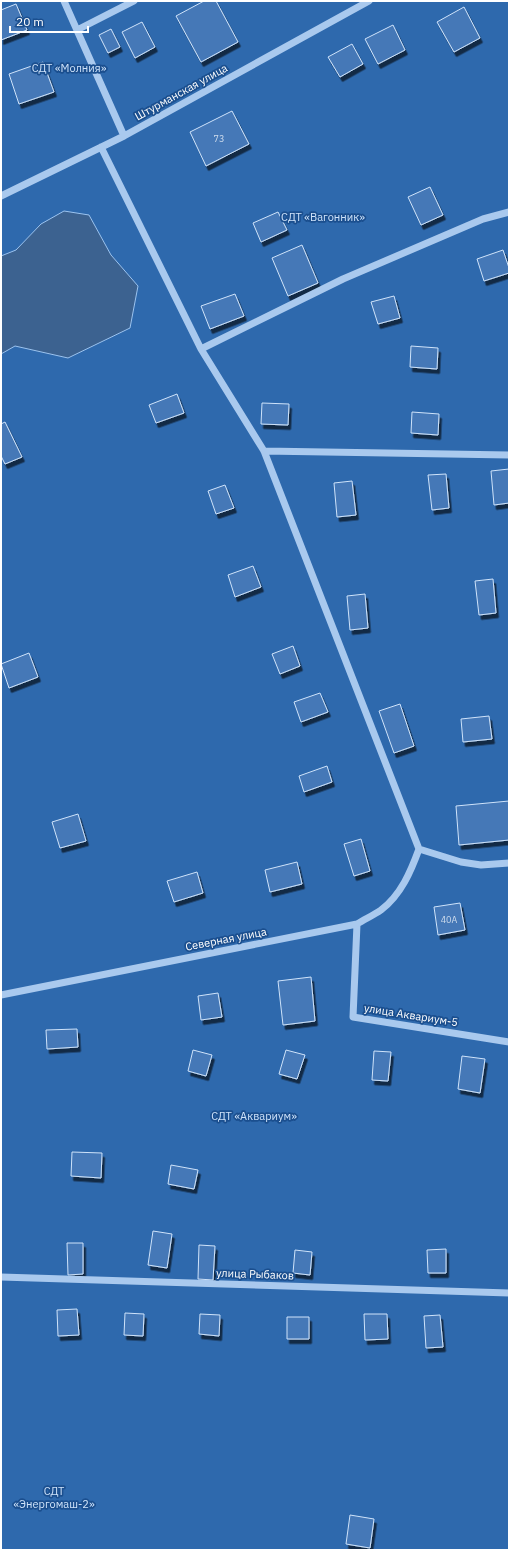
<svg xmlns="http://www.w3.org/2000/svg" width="510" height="1551" font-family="'IBM Plex Sans',sans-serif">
<defs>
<filter id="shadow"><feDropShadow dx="2.5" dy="4.5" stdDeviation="0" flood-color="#0009"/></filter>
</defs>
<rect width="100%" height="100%" fill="#1b4f8f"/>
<path fill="#2e69ad" d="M1 1H509V1550H1V354L15 346 68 358 130 328 138 286 111 255 89 215 41 224 16 250 1 256Z"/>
<path fill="#3c6290" stroke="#9cc4f0" d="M64 211 89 215 111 255 138 286 130 328 68 358 15 346 1 354V256L16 250 41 224Z"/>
<path fill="#4478b7" stroke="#cfe3fa" filter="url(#shadow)" d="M204 1H216L238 42 201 62 176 16Z
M16 4 27 30 1 40V10Z
M464 7 480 38 454 52 437 22Z
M142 22 155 47 135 58 122 32Z
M393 25 405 50 378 64 365 39Z
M111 29 120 47 108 53 99 35Z
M352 44 363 64 340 77 328 57Z
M43 62 54 92 19 104 9 74Z
M232 111 249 144 206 166 190 132Z
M430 187 443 215 421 225 408 197Z
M278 212 287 230 261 242 253 223Z
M302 245 318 283 288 296 272 258Z
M503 250 509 268V273L484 281 477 259Z
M235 294 244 316 210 329 201 306Z
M394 296 400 318 378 324 371 302Z
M411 346 438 348 437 369 410 367Z
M177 394 184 413 156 423 149 405Z
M262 403 289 404 288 425 261 424Z
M412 412 439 414 438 435 411 433Z
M5 422 22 457 5 464 1 456V424Z
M509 469V503L494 505 491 471Z
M446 474 449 508 432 510 428 475Z
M352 481 356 515 337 517 334 483Z
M225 485 234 508 216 514 208 491Z
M253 566 261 587 235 597 228 575Z
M493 579 496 613 479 615 475 581Z
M365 594 368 628 350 630 347 596Z
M293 646 300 666 280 674 272 654Z
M29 653 38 677 9 688 1 664Z
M320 693 328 712 301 722 294 702Z
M400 704 414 746 394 753 379 711Z
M489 716 492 739 463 742 461 719Z
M327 766 332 782 304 792 299 776Z
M509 801V840L459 845 456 806Z
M78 814 86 841 60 848 52 822Z
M361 839 370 871 354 876 344 844Z
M297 862 302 884 270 892 265 870Z
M197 872 203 893 174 902 167 881Z
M460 903 465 930 438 935 434 907Z
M311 977 315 1021 283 1025 278 981Z
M218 993 222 1017 201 1020 198 996Z
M77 1029 78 1047 47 1049 46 1030Z
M193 1050 212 1055 206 1076 188 1071Z
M286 1050 305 1055 297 1079 279 1074Z
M374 1051 391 1052 388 1081 372 1080Z
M462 1056 485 1059 480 1093 458 1089Z
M72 1152 102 1153 101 1178 71 1176Z
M171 1165 198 1170 194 1189 168 1184Z
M153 1231 172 1234 167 1268 148 1265Z
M67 1243H83V1274L68 1275Z
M199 1245 215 1246 213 1280 198 1279Z
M446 1249V1273H428L427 1250Z
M295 1250 312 1252 310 1275 293 1273Z
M77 1309 79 1335 58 1336 57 1310Z
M125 1313 144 1314 143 1336 124 1335Z
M200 1314 220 1315 219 1336 199 1334Z
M364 1314H387L388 1339 365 1340Z
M440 1315 443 1347 426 1348 424 1316Z
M287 1317H309V1339H287Z
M350 1515 374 1519 370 1548 346 1544Z"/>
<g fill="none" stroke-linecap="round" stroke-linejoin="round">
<path stroke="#a9c9ee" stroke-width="7" d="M64 1 124 136
M77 30 134 1
M101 147 201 349 264 451 419 849
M1 196 124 136 369 1
M201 349 343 279 483 219 509 212
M264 451 509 455
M419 849 461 862 481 865 509 863
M357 924 353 1017 509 1042
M1 995 357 924C365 919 374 915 381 910 401 895 411 871 419 849
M1 1277 509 1293"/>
</g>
<g text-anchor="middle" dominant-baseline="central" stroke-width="3.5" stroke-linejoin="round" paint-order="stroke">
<g font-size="9" fill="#d0dded">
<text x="219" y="138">73</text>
<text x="449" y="919">40А</text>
</g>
<g font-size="11" fill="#cfe3fa" stroke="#1b4f8f">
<text x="69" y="68">СДТ «Молния»</text>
<text x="323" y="217">СДТ «Вагонник»</text>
<text x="254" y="1116">СДТ «Аквариум»</text>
<text x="54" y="1491">СДТ<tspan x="54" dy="13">«Энергомаш-2»</tspan></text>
</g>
<g font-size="11" fill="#fff" stroke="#1b4f8f">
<text transform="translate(181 92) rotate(-29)">Штурманская улица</text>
<text transform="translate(226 939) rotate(-11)">Северная улица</text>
<text transform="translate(411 1015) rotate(9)">улица Аквариум-5</text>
<text transform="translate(255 1274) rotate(2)">улица Рыбаков</text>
</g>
</g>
<rect width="510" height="1551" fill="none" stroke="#ffffff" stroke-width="4"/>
<path d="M10 26v6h78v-6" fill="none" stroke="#ffffff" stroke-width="2"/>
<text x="16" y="26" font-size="12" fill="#ffffff" stroke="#1b4f8f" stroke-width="3" paint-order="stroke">20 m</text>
</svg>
